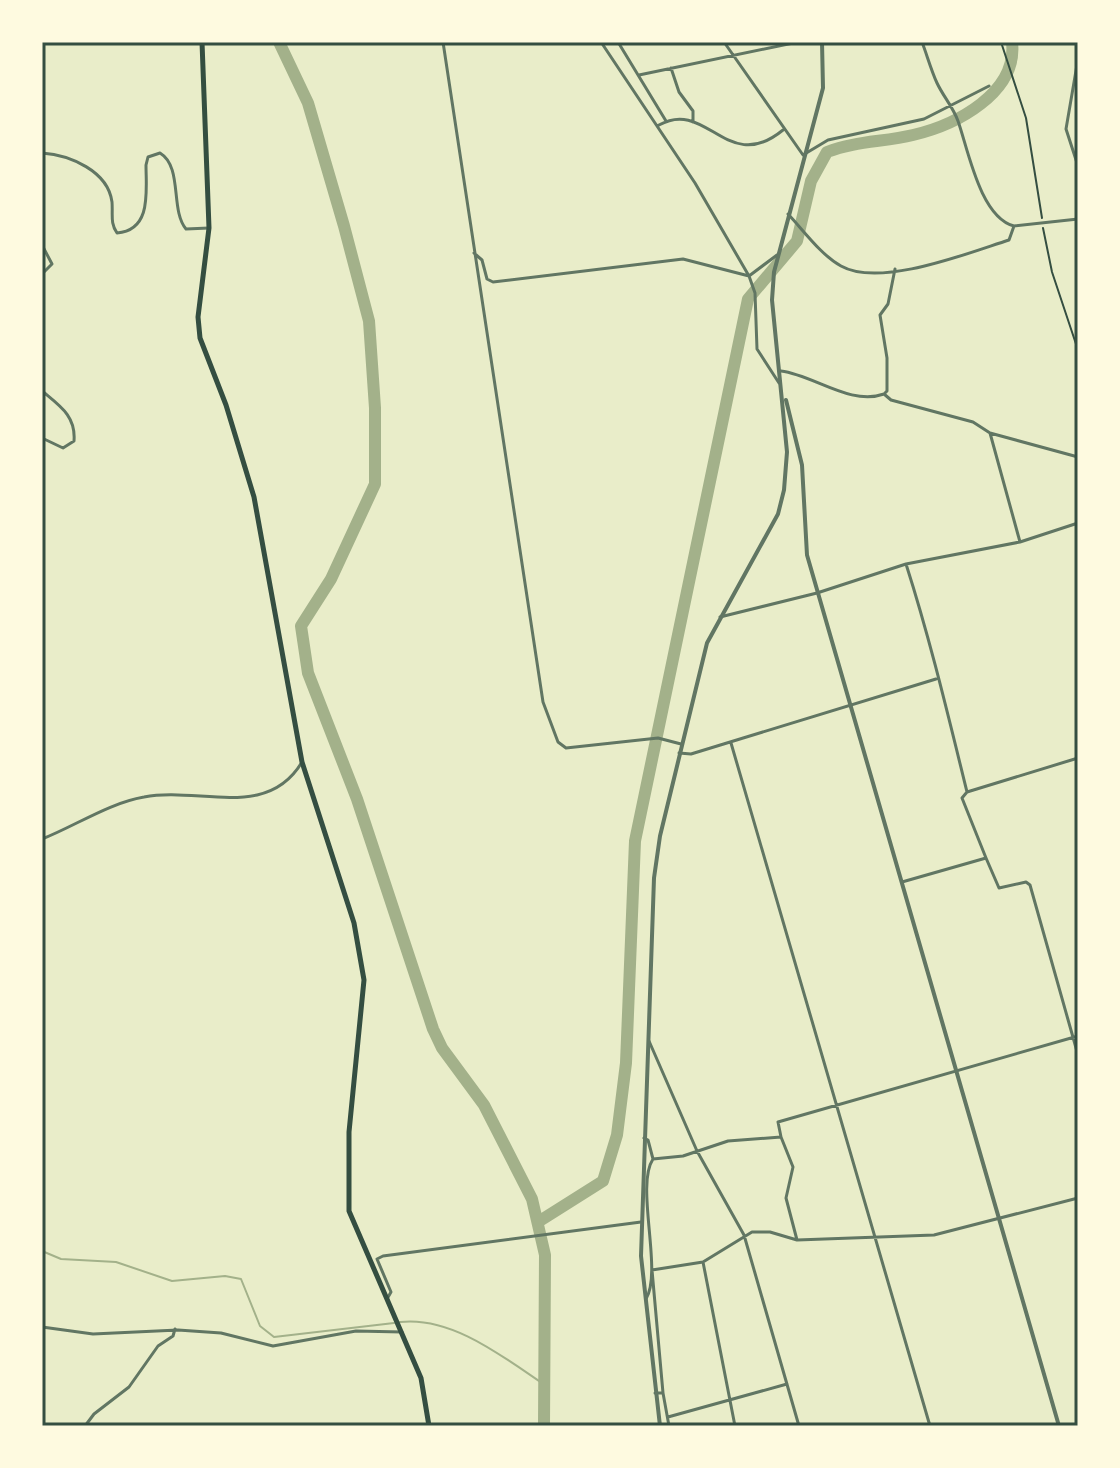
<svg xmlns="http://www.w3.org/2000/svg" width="1120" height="1468" font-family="Mulish,sans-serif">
<rect width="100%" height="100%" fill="#e9edc9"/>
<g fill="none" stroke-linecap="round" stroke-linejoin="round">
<path stroke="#a3b18a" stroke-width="2" d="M42 1251 61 1259 116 1262 172 1281 225 1276 241 1279 260 1326 274 1337 394 1323
M400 1322C451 1316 502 1356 542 1383"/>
<path stroke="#a3b18a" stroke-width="12" d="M279 42 308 103 344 226 369 321 375 408V484L331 579 301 626 308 673 357 799 433 1029 442 1048 484 1105 532 1199 545 1255 544 1426
M538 1222 603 1181 617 1135 626 1063 635 841 748 299 797 241 811 181 827 152C855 141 884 142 913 135 956 125 1018 93 1012 42"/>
<path stroke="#344e41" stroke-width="2" d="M1001 42 1026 118 1042 218
M1043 228 1052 272 1078 350"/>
<path stroke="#617663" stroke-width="3" d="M443 42 543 702 558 742 566 748 658 738 681 744
M601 42 695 183 749 276 755 293 757 349 779 383
M618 42 666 121
M724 42 803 155 828 140 924 119 989 86
M922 42C927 55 931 70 937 83 943 96 953 107 958 121 968 149 980 217 1014 226L1078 219
M1078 59 1066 129 1078 166
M671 68 679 92 693 111V122
M639 75 798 42
M659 125C707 98 727 176 783 130
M42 153C70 155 108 171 112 202 113 215 110 223 117 233 152 230 146 191 146 165L148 157 160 153C183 167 170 210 186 229L209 228
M788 214C804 231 821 255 841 266 880 288 968 253 1009 240L1014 226
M42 245 52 264 42 274
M474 253 482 260 487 279 493 282 683 259 749 276 777 255
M781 371C814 375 850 406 884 394L891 400 973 422 990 433 1020 542
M42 391C60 406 76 416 74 441L63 448 42 438
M884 394 887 391V358L880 315 888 304 895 269
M990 433 1078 457
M720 617 817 593 906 564 1020 542 1078 523
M731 743 930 1426
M679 753 691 754 936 679
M967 792 1078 758
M42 839C75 826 109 803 144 797 198 786 267 821 302 762
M986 858 999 888 1026 882 1030 885 1078 1055
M902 882 986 858 962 798 967 792C948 715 930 639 906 564
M649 1041 697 1151 744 1235 799 1426
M781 1137 778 1122 1078 1036
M644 1138 648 1140 653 1159 683 1156 728 1141 781 1137 793 1167 786 1198 797 1240
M703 1262 735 1426
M387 1299 391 1292 377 1259 383 1256 641 1222
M646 1299C663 1271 635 1186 653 1159
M42 1327 93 1334 178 1330 221 1333 273 1346 356 1331 402 1332
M655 1393H663L669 1426
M663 1393 652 1270 703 1262 752 1232H770L797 1240 934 1235 1078 1198
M668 1417 787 1384
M85 1426 94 1414 129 1387 158 1346 173 1336 175 1329"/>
<path stroke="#617663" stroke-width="4" d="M786 400 802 465 807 555 1059 1426
M660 1426 641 1256 654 878 660 836 707 643 778 514 784 490 787 452 772 300 774 272 823 88 822 42"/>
<path stroke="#344e41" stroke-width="5" d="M202 42 209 228 198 317 200 338 226 405 254 497 302 762 354 923 364 980 349 1132V1211L421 1378 429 1426"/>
</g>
<rect width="1120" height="1468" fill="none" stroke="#fefae0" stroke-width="88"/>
<rect x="44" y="44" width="1032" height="1380" fill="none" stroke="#344e41" stroke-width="3"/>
</svg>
